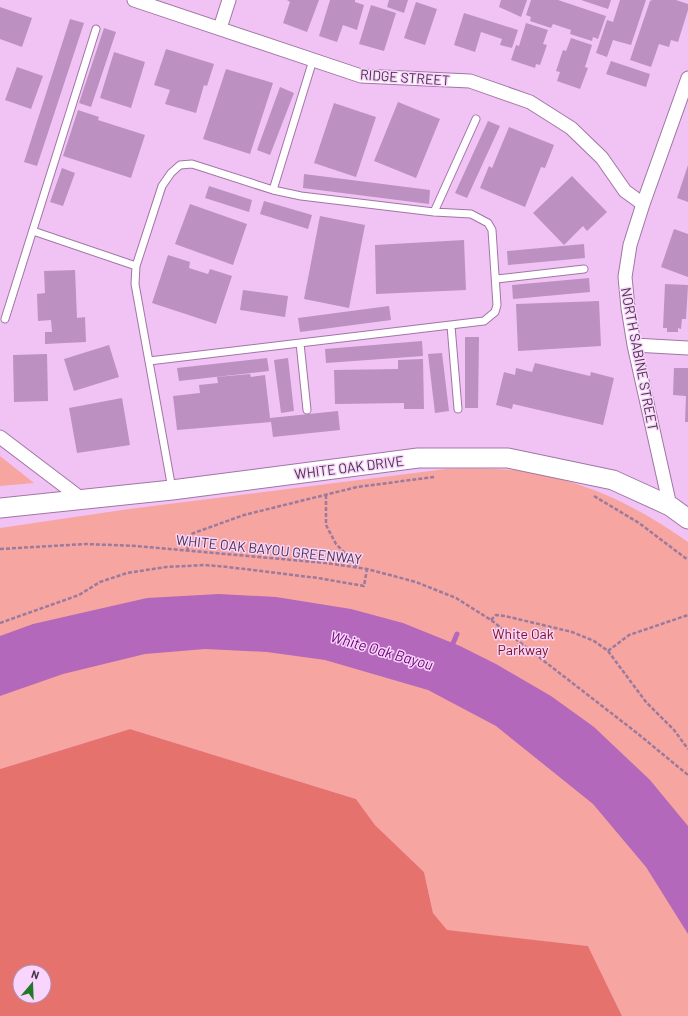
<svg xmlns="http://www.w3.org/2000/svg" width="688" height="1016" font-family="Barlow,sans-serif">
<rect width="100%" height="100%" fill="#f1c3f5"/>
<path fill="#f7a5a0" d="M0 456 34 483 0 486Z
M446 469C478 469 514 467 546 475 601 489 641 509 688 542V1016H622L588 946 447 931 433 913 424 872 375 825 356 799 130 729 0 769V528L129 509Z"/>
<path fill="#e6726e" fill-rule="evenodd" d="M130 729 356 799 375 825 424 872 433 913 447 930 588 946 622 1016H0V769ZM20 972H44V996H20Z"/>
<path fill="#b368bb" d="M219 594 276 597 351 609 403 623 460 646 496 664 551 696 594 727 650 780 688 826V934L646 867 593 804 496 726 428 690 325 660 267 652 205 649 145 654 63 674 0 696V636L33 624 147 598Z"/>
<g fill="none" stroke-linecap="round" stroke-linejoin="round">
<path stroke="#b368bb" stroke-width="5" d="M451 648 457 634"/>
</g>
<path fill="#bc90c0" d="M287 0H319L307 32 283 23 290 2Z
M330 0H355V2L364 5 357 30 343 25 337 42 319 36Z
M389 0H408L404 13 387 7Z
M501 0H527L521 17 499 7Z
M531 0H558L606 16 598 39 593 37 592 41 570 34 571 30 553 24 551 28 530 21 531 17 526 15Z
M581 0H611L608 9Z
M620 0H646L631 45 613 40 607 57 596 53 607 20 613 22Z
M652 0H676L688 4V10L678 42 671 40 669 47 659 44 651 67 630 60 650 1Z
M416 2 437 9 425 45 404 38Z
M371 5 396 13 384 51 359 44Z
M0 7 32 18 22 47 0 39Z
M464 13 518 30 512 48 500 45 502 39 481 32 475 52 454 45Z
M70 19 84 23 37 166 24 162Z
M526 23 548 30 543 44 547 45 540 65 536 64 535 68 511 60 516 45 519 46Z
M104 28 116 32 91 107 79 103Z
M571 38 592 45 585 67 588 68 580 89 557 81 560 72 556 71 563 50 566 51Z
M166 49 214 64 207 86 204 85 196 113 165 104 170 90 154 85Z
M114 52 145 62 131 108 100 98Z
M611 61 650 74 646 87 606 74Z
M17 67 43 76 31 109 5 100Z
M226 69 273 83 250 154 203 139Z
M280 87 294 93 270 155 257 150Z
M398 102 440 119 416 178 374 161Z
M334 103 376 117 356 177 314 163Z
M78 110 99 117 98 120 145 135 131 178 63 156Z
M488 121 500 126 467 198 455 193Z
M509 127 554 145 545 168 541 167 525 207 480 188 489 166 492 168Z
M688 165V202L677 198Z
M62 168 75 173 63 206 50 202Z
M304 174 430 190 429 204 303 188Z
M572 176 607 212 587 231 583 226 564 245 533 213Z
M209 186 252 200 249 212 205 198Z
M264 201 312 215 308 229 260 214Z
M190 204 247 224 233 265 175 244Z
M320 216 365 225 349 308 304 299Z
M674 229 688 234V277L661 267Z
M464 240 466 290 376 294 375 245Z
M584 244 585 258 508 265 507 251Z
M168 255 190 262 189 268 208 274 210 269 232 276 216 324 152 303Z
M75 270 77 318 85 317 86 342 45 344V332H52L51 320 38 321 37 294 45 293 44 271Z
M589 278 590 292 513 299 512 285Z
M665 284 688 285 686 319H682L681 329 678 328V332H667V328H663Z
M243 290 288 296 285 317 240 310Z
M599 301 601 346 518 351 516 304Z
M389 306 391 320 300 332 298 318Z
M465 337H479L478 408H465Z
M422 341 423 356 326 363 325 349Z
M109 345 119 377 74 391 64 359Z
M442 353 449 411 435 413 428 354Z
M47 354 48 401 14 402 13 355Z
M267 358 269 371 179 381 177 368Z
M288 358 294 411 281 413 274 360Z
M423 359 424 409H404V403L335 404 334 370 398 369V360Z
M535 363 590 376 591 372 614 378 603 425 513 404 512 409 496 405 504 372 515 375 516 368 532 372Z
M674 368H688V422H685L686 396 673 395Z
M250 374 251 377 265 375 270 418 338 411 340 430 273 437 271 422 177 430 173 396 200 393 199 385 218 383 217 377Z
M122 398 130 445 77 453 69 408Z"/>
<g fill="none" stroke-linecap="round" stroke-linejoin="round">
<defs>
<path id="service" d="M273 190 313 60
M434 212 476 119
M33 231 136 266
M497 279 584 269
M5 319 96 29
M451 326 458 409
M300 343 307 410
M149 361 484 321 495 312 497 305 492 230 488 223 471 214 434 212 301 196 273 190 192 164 180 165 171 173 162 186 136 266 135 284 172 489"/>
<path id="minor" d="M134 0 361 76 470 81 530 102 571 128 602 158 625 191 643 204
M220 28 229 0
M634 345 688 348
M0 437 83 500
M670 506 634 345 628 308 625 277 630 245 643 204 688 78"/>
<path id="secondary" d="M0 508 172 490 418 458H508L613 480 670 506 688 519"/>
</defs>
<use href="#service" stroke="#a076a4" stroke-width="9"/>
<use href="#minor" stroke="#a076a4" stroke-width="15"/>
<use href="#secondary" stroke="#a076a4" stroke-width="21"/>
<path stroke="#9a7a9d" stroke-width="2.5" stroke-dasharray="4 2" stroke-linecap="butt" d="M326 495V525L336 544 358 567
M594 496 639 523 688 560
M0 549 86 544 136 546 326 563 367 569 416 582 456 598 491 620 637 733 688 775
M187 551 191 534 244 515 357 487 434 477
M491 620 496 615 505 616 572 632 594 641 608 651 646 702 674 730 688 749
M0 623 79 595 100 582 127 573 166 567 205 565 228 567 318 578 364 586 367 569
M608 651 629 635 688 615"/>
<use href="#service" stroke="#fff" stroke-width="7"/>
<use href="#minor" stroke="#fff" stroke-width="13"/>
<use href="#secondary" stroke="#fff" stroke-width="19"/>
</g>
<g text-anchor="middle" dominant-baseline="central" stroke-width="3" stroke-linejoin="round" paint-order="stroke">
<g font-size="14" fill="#453347" stroke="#f9d4fc">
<text transform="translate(405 77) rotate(4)">RIDGE STREET</text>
<text transform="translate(640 359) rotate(79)">NORTH SABINE STREET</text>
<text transform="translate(349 467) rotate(-7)">WHITE OAK DRIVE</text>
<text transform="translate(269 549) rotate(6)">WHITE OAK BAYOU GREENWAY</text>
</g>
<g font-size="14" fill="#7c1019" stroke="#f9d4fc">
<text x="523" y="633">White Oak<tspan x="523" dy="16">Parkway</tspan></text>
</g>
<g font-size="15" font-style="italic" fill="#6a0274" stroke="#f9d4fc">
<text transform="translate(382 650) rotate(16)">White Oak Bayou</text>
</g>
</g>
<g transform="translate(32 984) rotate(19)"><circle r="19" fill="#f9d4fc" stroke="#b194b4"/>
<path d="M0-3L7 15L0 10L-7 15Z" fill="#217825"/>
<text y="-6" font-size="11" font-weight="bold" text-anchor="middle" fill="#453347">N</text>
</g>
</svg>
